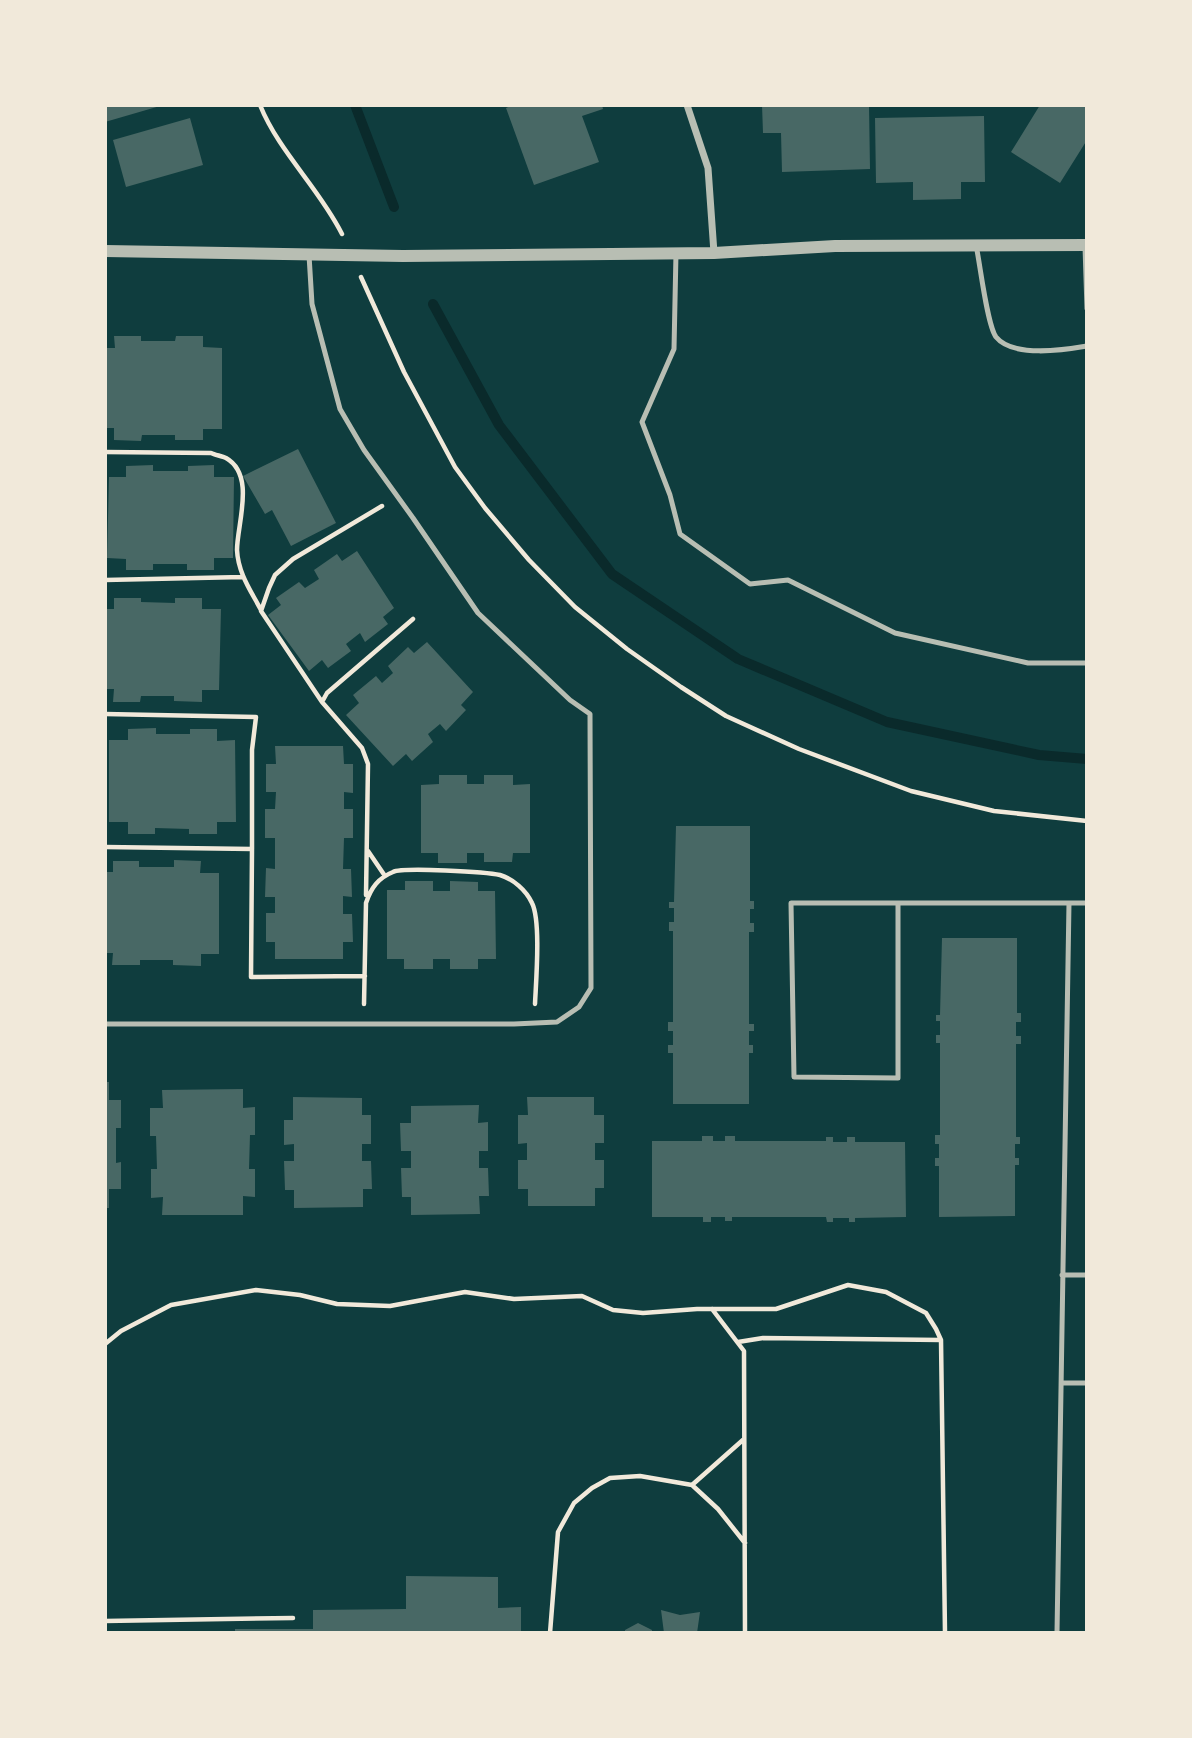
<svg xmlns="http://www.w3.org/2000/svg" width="1192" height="1738" font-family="'Public Sans',sans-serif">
<rect width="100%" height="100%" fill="#0f3d3e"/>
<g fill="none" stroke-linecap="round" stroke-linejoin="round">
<path stroke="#0a2a2b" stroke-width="10" d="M355 105 394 207
M433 304 499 425 612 574 738 659 887 722 1039 755 1087 759"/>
</g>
<path fill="#486865" d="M105 105H160V106L105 122Z
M513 105H602L603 109 582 116 599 162 534 185 506 108Z
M762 105H869L870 169 782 172 781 133H763Z
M1040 105H1087V140L1060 183 1011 152Z
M984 116 985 182H961V199L913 200V182L876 183 875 118Z
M190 118 203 165 126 187 113 140Z
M114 336H141V341H175L176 336H203V347L222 348V429H203V440H175V435H142L141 441 114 440V428H105V348H115Z
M298 449 336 523 291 546 272 510 265 514 243 476Z
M153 465V471H188V466L214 465V477H234L233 558H214V570H187V564H153V570H126V559L107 558 109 477H126V466Z
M357 551 394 608 383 617 388 624 365 642 360 633 346 644 351 651 328 668 322 660 309 671 268 615 281 605 276 598 299 582 305 588 319 579 314 570 337 554 342 561Z
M114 598H141V602L175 603V598H202V609H221L219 690H202V702L174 701V696H141L140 702H113L114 689H105V609H114Z
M427 642 473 692 461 705 466 710 446 731 440 724 428 734 433 742 412 761 406 754 393 766 346 715 359 703 353 695 376 676 382 683 393 673 388 666 408 647 414 653Z
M156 728V734H190V729H217V741L235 740 236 822H217V834H189V829L155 828V834H128V822H109V740H128V729Z
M275 746H343L344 764H353V793L344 792V809H353V838H344L343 869H351L352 897 343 896V914H352L353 942H343V959H275V942H266V913H275V897H265L266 868 275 869V838H265V809H275L276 792H266V764H276Z
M439 775H467V784H484V775H513V785L530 784V853H513L512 862H484V853H467V863H438V853H421V785L439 784Z
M676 826H750V901H754V909H750V923H754V932H749V1024H754V1031H749V1045H753V1053H749V1104H673V1053H668V1045H673V1031H668V1022H673V931H669V922H674V908H669V902H674Z
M174 860 201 861 200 873H219V954H201V966L173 965V960H140V965H112L113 953H105V872H113V861H139V867H174Z
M405 881H433V891H450V881L478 882V891H495L496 959H478V969H450V959H433V969H404V959H387V890H405Z
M942 938H1017V1013H1021V1022H1016V1036H1021V1044H1016V1137H1020V1144H1015V1158H1019V1165H1015V1216L939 1217V1166H935V1158H939V1144H935V1135H940V1043H936V1035H940V1021H936V1015H940Z
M105 1082H109V1100H121V1128H116V1163L121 1162V1189H109V1208H105Z
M243 1089V1108L255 1107V1135H250L249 1169H255V1197L243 1196V1215H162L163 1197 151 1198V1169H157L156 1136H150V1108H163L162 1090Z
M293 1097 362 1098V1115H371V1144H362V1161H371L372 1189H363V1207L294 1208V1190H285L284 1161H294V1144L284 1145V1120H293Z
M527 1097H594V1115H604V1143H595V1160H604V1188H595V1206H528V1189H518V1160H527V1143L518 1144V1115H528Z
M479 1105 478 1123 488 1122V1151H479V1168H488L489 1196H479L480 1214 411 1215V1197H402L401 1168H411V1151H401L400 1123H411V1106Z
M702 1136H713V1141H725V1136H735V1141H826V1137H833V1142H847V1137H855V1142H905L906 1217 855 1218V1222H849V1218H833V1222H827L826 1217H732V1221H725V1217H711V1222H703V1217H652V1141H702Z
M406 1576 498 1577V1608L521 1607V1633H235V1629H313V1610L406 1609Z
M661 1610 680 1615 700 1612 697 1633H664Z
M638 1623 652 1630V1633H625V1630Z"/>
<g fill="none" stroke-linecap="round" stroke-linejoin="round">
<path stroke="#f1e9da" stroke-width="4.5" d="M260 105C279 152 319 188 342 234
M361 277 404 372 455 467 485 508 529 560 575 607 627 649 681 687 726 716 799 749 911 791 994 811 1087 821
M105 452 211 453C215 455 222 456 226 458 256 475 237 524 237 550 238 573 251 591 261 610
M105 580 243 577
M322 702 261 611 269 588 275 575 293 559 382 506
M105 714 256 717 252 750V849
M105 847 252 849 251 977 365 976
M368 851 385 876
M366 895 368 764 362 748 322 702 327 693 413 619
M364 1004 366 903C371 888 378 878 393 872 403 867 487 872 500 875 513 879 526 890 532 903 541 921 536 981 535 1004
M712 1309 744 1351 745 1633
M738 1342 763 1338 941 1340
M105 1344 121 1331 171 1305 256 1290 300 1295 337 1304 390 1306 465 1292 514 1299 582 1296 613 1310 643 1313 697 1309H776L848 1285 886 1292 926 1313 936 1329 941 1340 945 1633
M692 1485 744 1439
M105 1621 293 1618
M550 1633 558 1532 574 1503 592 1488 610 1478 640 1476 692 1485 718 1509 745 1543"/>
<path stroke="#b8beb3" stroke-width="5" d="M976 245C980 263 987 325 996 337 1013 358 1064 350 1087 346
M1085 246 1087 309
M676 253 674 349 642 422 670 495 680 534 750 584 788 580 895 633 1028 663H1087
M898 903V1078L794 1077 791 903H1069
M105 1024H514L557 1022 579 1007 591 988 590 714 570 700 478 613 413 518 364 450 340 409 312 304 309 255
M1062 1275H1087
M1062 1383H1087
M1057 1633 1069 903H1087"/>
<path stroke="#b8beb3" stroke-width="7" d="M687 105 708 168 714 253"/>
<path stroke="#b8beb3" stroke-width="12" d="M105 251 403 256 714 253 835 246 1087 245"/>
</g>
<rect width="1192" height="1738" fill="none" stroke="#f1e9da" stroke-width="214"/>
</svg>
